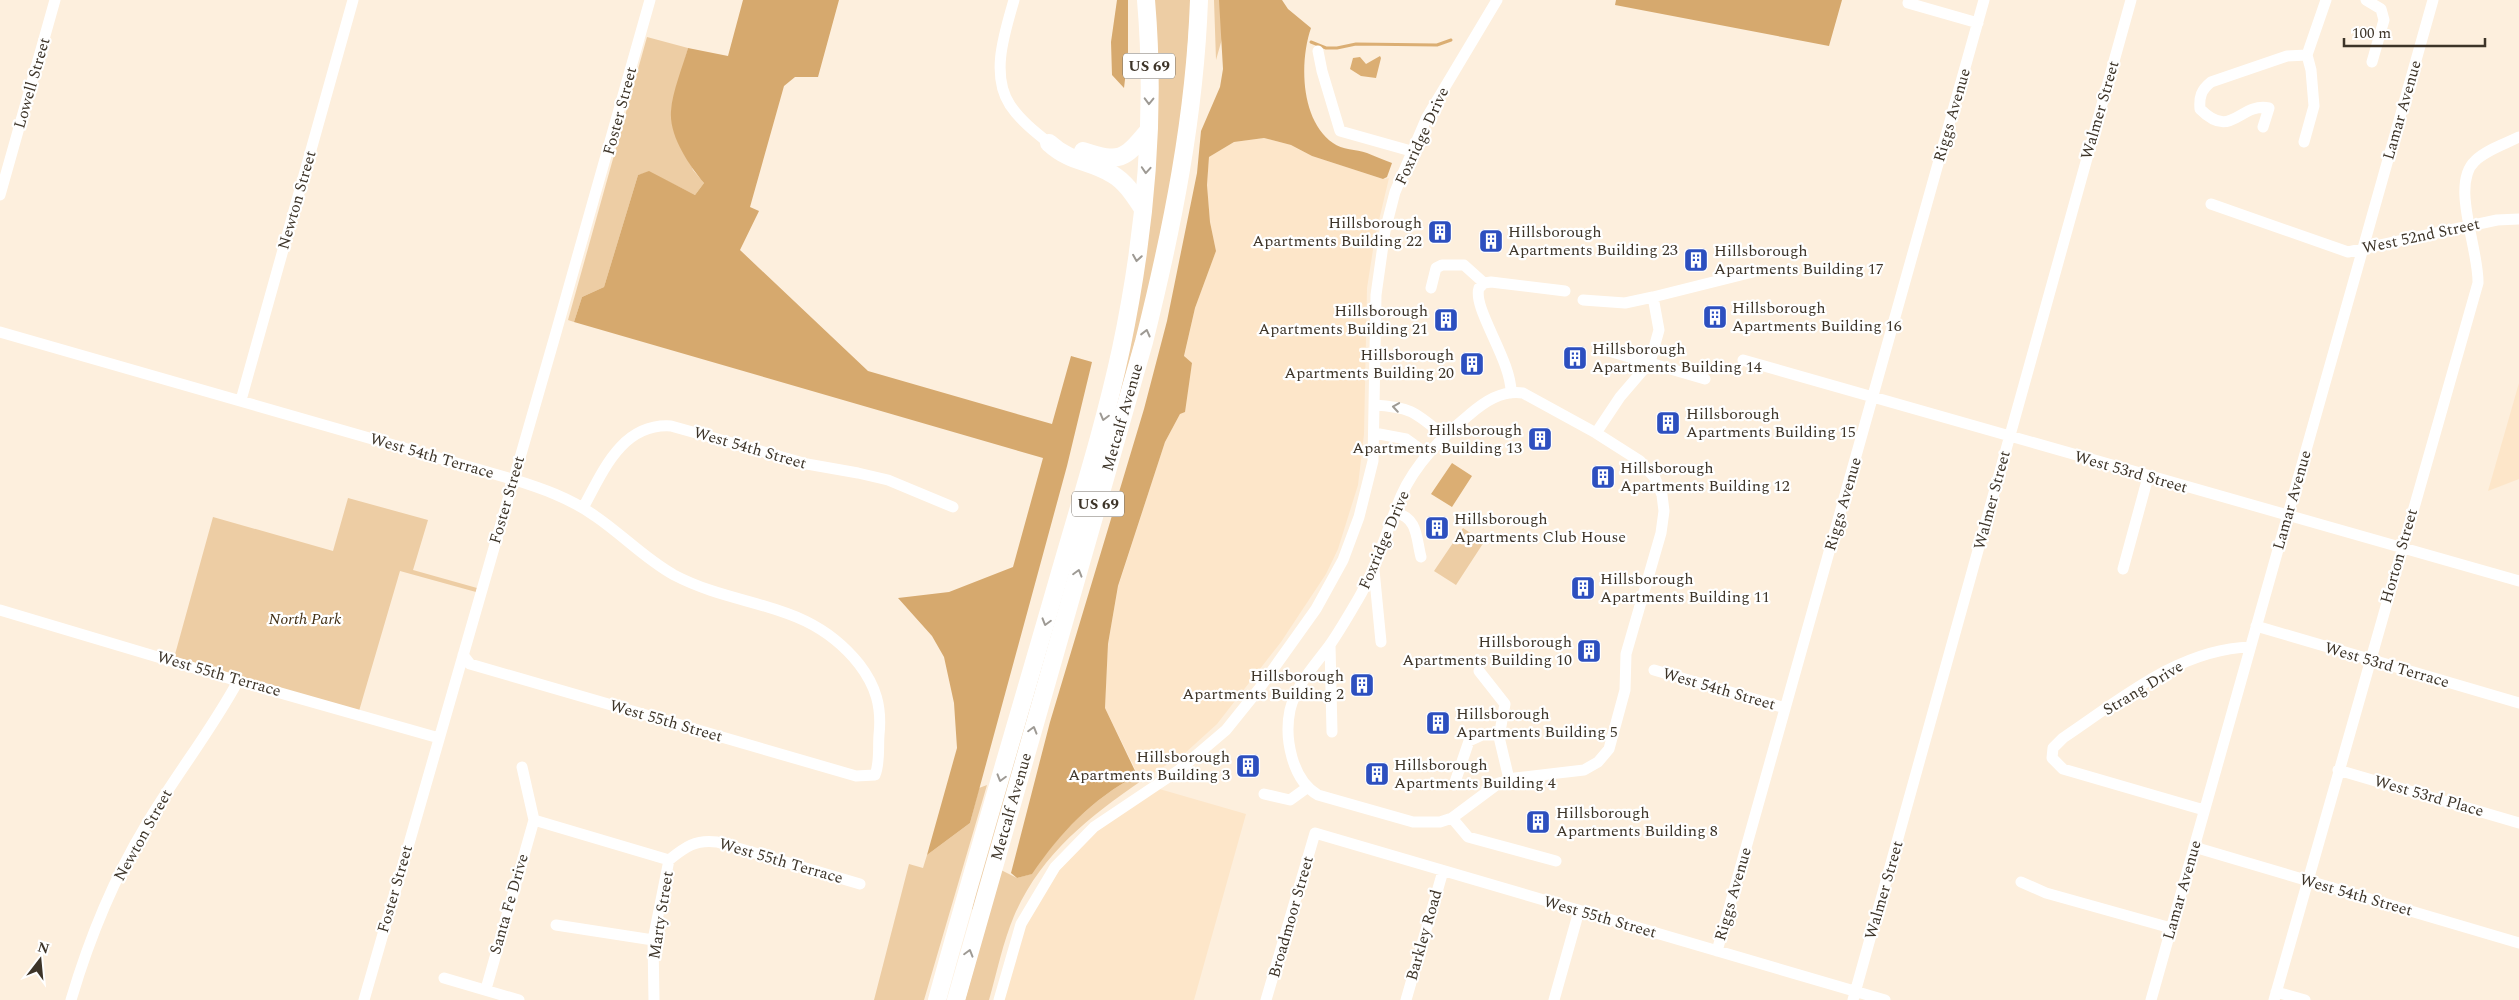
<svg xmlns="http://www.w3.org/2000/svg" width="2519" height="1000" font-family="Spectral,serif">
<rect width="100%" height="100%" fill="#fdefdd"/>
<path fill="#fde6c9" d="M1264 138 1291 145 1312 156 1383 179 1389 178 1375 237 1367 288 1364 434 1358 485 1338 549 1326 574 1281 642 1217 724 1184 754 1141 781 1105 708 1108 644 1118 587 1165 442 1180 414 1192 364 1184 357 1195 308 1216 251 1210 222 1207 185 1209 157 1234 142Z
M2519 383V479L2488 491Z
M1156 788 1246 814 1194 1000H1002L1019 938 1037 900 1079 844Z"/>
<path fill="#edcda4" d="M1152 0H1191L1184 98 1174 169 1149 292 975 912 972 909 985 853 1129 335Z
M1214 0H1233L1216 60Z
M647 37 688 48 671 112 693 170 704 183 695 195 649 172 638 175 604 287 582 297 574 322 568 320Z
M348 498 428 520 413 570 477 588 476 592 400 571 359 711 174 658 213 517 333 551Z
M1463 528 1484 542 1456 585 1434 571Z
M1137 775 1141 781C1088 818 1041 854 1014 916 1003 942 997 972 989 1000H965L1001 870 1017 878 1031 874C1062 831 1090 801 1137 775Z
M987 785 924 1000H874L909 864 923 868 927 855 970 823 979 788Z"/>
<path fill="#d6a96e" d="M743 0H839L818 77H795L784 86 750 207 759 211 740 250 868 371 1052 424 1071 356 1092 362 1067 466 970 823 927 855 957 748 954 703 944 657 932 636 898 598 949 592 1013 567 1043 458 574 322 582 297 604 287 638 175 649 171 695 195 704 183C689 165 669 136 671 111 672 92 683 66 688 48L728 56Z
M1117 0H1128V54L1124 88 1112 75 1111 42Z
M1219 0H1282L1288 9 1311 28C1299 63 1301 121 1333 143 1342 150 1356 149 1367 153 1375 156 1383 160 1392 163L1387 177 1383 179 1312 156 1291 145 1264 138 1234 142 1209 157 1207 185 1210 222 1216 251 1195 308 1184 356 1192 363 1185 412 1180 414 1165 442 1118 586 1108 644 1105 708 1137 775C1090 801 1062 831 1032 874L1017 878 1011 873 1050 722 1144 409 1167 321 1197 173 1201 131 1220 87 1223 69Z
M1616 0H1842L1829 46 1615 5Z"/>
<path fill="#dbae73" d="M1380 56 1381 58 1376 78 1361 76 1350 69 1353 58 1360 57 1366 64Z
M1452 463 1472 476 1452 507 1431 494Z"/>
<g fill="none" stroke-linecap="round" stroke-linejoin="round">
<path stroke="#dbae73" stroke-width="3" d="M1311 42 1326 48H1337L1356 44 1437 45 1451 40"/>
<path stroke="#fff" stroke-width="11" d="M1014 0C1005 32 990 74 1010 105 1020 120 1035 132 1049 143
M2366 0 2381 9 2384 20 2372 62
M1908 3 1978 23
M1318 51 1322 71 1340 131 1411 151
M2263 127 2269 108C2239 102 2232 141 2200 109 2199 97 2201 90 2211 82L2287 56 2307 55
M2304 142 2314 106 2311 70 2307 55 2326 0
M0 195 55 0
M2211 204 2348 252 2497 220 2519 219
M1431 288 1436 268 1442 265H1464L1484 283
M1583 300 1625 303 1653 297
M0 332 512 479C541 488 570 498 595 516 623 535 645 559 674 575 741 610 807 599 859 664 876 686 882 707 879 735 878 748 880 763 875 775L856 776 470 664 463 655
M1605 350 1705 379
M1743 360 2519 581
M1511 393C1512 361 1472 308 1479 288L1484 283 1491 282 1565 291
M1523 393 1596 433 1640 461 1655 478 1662 495 1664 511 1661 533 1626 654 1625 690 1609 749 1598 762 1584 770 1515 778 1499 783 1452 818 1440 822H1413L1318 795C1292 780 1284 738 1290 710 1296 685 1314 666 1329 646 1339 632 1348 616 1357 601 1377 567 1386 532 1401 496 1416 463 1441 438 1469 415 1484 402 1501 390 1523 393Z
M241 400 353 0
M1374 405C1412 407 1416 413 1444 436
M1374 433 1406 439 1427 454
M1596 433 1620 397 1650 362 1659 330 1653 297 1753 272
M583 508C603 471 622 423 671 426L807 464 858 473 888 480 953 507
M1396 513C1418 518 1416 538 1421 557
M2123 569 2148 477
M1374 570 1381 642
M0 610 238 681 439 738
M2256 626 2519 703
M1330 645 1332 732
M1654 670 1785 708
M1479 671 1505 704 1499 737 1509 779
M522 767 534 820
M2338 770 2519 823
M1454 785 1469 741 1482 735H1498
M1264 794 1290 800 1308 787
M2204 810 2063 769 2052 758 2053 748 2063 738C2120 700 2179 649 2250 647
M1452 818 1468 837 1556 861
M534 820 669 860C685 847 696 839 717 842L860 884
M2194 847 2519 943
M2021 882 2046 893 2171 928
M556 925 653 940
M1717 951 1984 0
M444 978 519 1000
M486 989 534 820
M2276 992 2305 1000
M71 1000C89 939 113 880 146 825 175 776 211 731 238 681
M364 1000C459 667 557 334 650 0
M654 1000 653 940 669 860
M999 1000 1021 924 1055 867 1094 827 1179 770 1226 730 1259 689 1316 609 1343 560 1359 517 1373 461 1376 295 1385 231 1395 192 1427 117 1497 0
M1266 1000 1315 833 1885 1000
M1406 1000 1443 871
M1554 1000 1579 911
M1853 1000 2131 0
M2151 1000 2433 0
M2274 1000 2478 283C2479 249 2450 184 2475 161 2486 150 2505 144 2519 137"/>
<g stroke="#fff" stroke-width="18">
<path d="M1049 143C1071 163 1089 160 1112 174 1126 182 1135 197 1143 209"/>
<path d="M1083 151C1120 163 1124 160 1148 131"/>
<path d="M937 1000C975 861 1017 722 1057 583 1079 506 1104 428 1121 349 1145 235 1156 116 1146 0"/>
<path id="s1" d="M956 1000 1144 342C1172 230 1195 116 1199 0"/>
</g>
</g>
<defs><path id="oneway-chevron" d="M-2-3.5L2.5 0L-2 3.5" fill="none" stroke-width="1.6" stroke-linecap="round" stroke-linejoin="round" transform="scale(1.25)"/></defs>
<g stroke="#9e9a94">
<use href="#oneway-chevron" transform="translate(1149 101) rotate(91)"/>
<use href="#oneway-chevron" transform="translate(1146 170) rotate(94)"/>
<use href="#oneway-chevron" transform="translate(1137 258) rotate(99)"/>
<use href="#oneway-chevron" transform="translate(1146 333) rotate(-76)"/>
<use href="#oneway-chevron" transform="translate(1396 407) rotate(-171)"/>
<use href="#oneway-chevron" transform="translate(1104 417) rotate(105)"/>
<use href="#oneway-chevron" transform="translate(1078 573) rotate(-74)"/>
<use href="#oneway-chevron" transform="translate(1046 622) rotate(106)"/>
<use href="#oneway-chevron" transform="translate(1033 730) rotate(-74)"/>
<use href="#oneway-chevron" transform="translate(1001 778) rotate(106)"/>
<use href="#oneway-chevron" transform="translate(969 953) rotate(-74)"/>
</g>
<defs>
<symbol id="building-square" viewBox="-11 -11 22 22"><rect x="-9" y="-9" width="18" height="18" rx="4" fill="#2d4fbf" stroke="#fff"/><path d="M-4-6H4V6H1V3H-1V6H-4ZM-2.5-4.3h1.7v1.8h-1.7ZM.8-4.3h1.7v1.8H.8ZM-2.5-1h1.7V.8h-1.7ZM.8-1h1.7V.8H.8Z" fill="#fff"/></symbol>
</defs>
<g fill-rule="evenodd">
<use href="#building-square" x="1426" y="218" width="28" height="28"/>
<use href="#building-square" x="1477" y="227" width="28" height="28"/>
<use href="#building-square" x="1682" y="246" width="28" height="28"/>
<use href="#building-square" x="1701" y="303" width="28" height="28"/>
<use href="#building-square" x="1432" y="306" width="28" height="28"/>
<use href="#building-square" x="1561" y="344" width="28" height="28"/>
<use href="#building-square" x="1458" y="350" width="28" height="28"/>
<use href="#building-square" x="1654" y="409" width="28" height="28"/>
<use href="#building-square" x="1526" y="425" width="28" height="28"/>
<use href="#building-square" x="1589" y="463" width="28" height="28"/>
<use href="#building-square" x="1423" y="514" width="28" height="28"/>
<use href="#building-square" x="1569" y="574" width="28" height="28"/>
<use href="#building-square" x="1575" y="637" width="28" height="28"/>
<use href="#building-square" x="1348" y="671" width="28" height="28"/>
<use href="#building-square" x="1424" y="709" width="28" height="28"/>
<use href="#building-square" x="1234" y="752" width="28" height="28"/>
<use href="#building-square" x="1363" y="760" width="28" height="28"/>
<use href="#building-square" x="1524" y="808" width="28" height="28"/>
</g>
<g text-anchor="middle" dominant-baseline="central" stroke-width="4.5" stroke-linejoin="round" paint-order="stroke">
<g fill="#fff" stroke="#777168" stroke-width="1">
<rect x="1123" y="53.5" width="52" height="25" rx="4"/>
<rect x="1072" y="491.5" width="52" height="25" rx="4"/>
</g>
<g font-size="15" font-weight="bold" fill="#3d3428">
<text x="1149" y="66">US 69</text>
<text x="1098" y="504">US 69</text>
</g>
<g font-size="16" fill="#3d3428" stroke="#fff">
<text transform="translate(32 83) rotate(-74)">Lowell Street</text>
<text transform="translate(2100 110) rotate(-74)">Walmer Street</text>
<text transform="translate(2402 110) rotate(-74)">Lamar Avenue</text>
<text transform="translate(620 111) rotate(-75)">Foster Street</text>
<text transform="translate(1952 115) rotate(-74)">Riggs Avenue</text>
<text transform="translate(1422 136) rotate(-65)">Foxridge Drive</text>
<text transform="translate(297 200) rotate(-74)">Newton Street</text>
<text transform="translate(2421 236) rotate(-12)">West 52nd Street</text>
<text stroke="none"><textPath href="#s1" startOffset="606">Metcalf Avenue</textPath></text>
<text transform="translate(750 448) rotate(16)">West 54th Street</text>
<text transform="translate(432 456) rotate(16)">West 54th Terrace</text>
<text transform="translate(2131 472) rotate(16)">West 53rd Street</text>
<text transform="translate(507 500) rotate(-74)">Foster Street</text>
<text transform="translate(1992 500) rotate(-75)">Walmer Street</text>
<text transform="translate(2292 500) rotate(-74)">Lamar Avenue</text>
<text transform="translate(1843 504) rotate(-74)">Riggs Avenue</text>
<text transform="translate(1384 540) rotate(-67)">Foxridge Drive</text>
<text transform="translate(2399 556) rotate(-74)">Horton Street</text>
<text transform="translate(2387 665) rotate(16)">West 53rd Terrace</text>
<text transform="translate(219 674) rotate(16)">West 55th Terrace</text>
<text transform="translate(2143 688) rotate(-31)">Strang Drive</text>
<text transform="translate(1719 689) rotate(16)">West 54th Street</text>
<text transform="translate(666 721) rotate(16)">West 55th Street</text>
<text transform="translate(2429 796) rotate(16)">West 53rd Place</text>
<text stroke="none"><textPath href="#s1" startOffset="201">Metcalf Avenue</textPath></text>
<text transform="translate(143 835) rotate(-61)">Newton Street</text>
<text transform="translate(781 861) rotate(16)">West 55th Terrace</text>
<text transform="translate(395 889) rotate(-74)">Foster Street</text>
<text transform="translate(1884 890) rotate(-74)">Walmer Street</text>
<text transform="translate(2182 890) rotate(-74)">Lamar Avenue</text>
<text transform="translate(1733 894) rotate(-74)">Riggs Avenue</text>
<text transform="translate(2356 895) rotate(16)">West 54th Street</text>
<text transform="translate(509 904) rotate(-74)">Santa Fe Drive</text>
<text transform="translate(661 915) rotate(-81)">Marty Street</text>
<text transform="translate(1291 917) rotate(-74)">Broadmoor Street</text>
<text transform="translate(1600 917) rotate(16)">West 55th Street</text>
<text transform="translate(1424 935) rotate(-74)">Barkley Road</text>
</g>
<g font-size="16" fill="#3d3428" stroke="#fff" text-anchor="start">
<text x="1422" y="223" text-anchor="end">Hillsborough<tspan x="1422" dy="18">Apartments Building 22</tspan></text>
<text x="1508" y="232">Hillsborough<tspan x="1508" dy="18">Apartments Building 23</tspan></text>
<text x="1714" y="251">Hillsborough<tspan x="1714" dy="18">Apartments Building 17</tspan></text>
<text x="1732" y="308">Hillsborough<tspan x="1732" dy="18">Apartments Building 16</tspan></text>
<text x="1428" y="311" text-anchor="end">Hillsborough<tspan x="1428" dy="18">Apartments Building 21</tspan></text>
<text x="1592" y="349">Hillsborough<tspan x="1592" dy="18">Apartments Building 14</tspan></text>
<text x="1454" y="355" text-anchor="end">Hillsborough<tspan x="1454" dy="18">Apartments Building 20</tspan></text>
<text x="1686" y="414">Hillsborough<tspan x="1686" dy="18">Apartments Building 15</tspan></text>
<text x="1522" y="430" text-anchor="end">Hillsborough<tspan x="1522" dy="18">Apartments Building 13</tspan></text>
<text x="1620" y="468">Hillsborough<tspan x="1620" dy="18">Apartments Building 12</tspan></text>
<text x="1454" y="519">Hillsborough<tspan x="1454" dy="18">Apartments Club House</tspan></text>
<text x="1600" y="579">Hillsborough<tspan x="1600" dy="18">Apartments Building 11</tspan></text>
<text x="1572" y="642" text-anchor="end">Hillsborough<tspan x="1572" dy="18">Apartments Building 10</tspan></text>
<text x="1344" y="676" text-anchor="end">Hillsborough<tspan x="1344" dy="18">Apartments Building 2</tspan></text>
<text x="1456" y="714">Hillsborough<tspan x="1456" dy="18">Apartments Building 5</tspan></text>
<text x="1230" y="757" text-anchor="end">Hillsborough<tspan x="1230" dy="18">Apartments Building 3</tspan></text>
<text x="1394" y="765">Hillsborough<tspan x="1394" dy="18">Apartments Building 4</tspan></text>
<text x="1556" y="813">Hillsborough<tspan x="1556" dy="18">Apartments Building 8</tspan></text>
</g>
<g font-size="16" font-style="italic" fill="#433015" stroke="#fff">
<text x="305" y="619">North Park</text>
</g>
</g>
<g transform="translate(40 960) rotate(16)" stroke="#ffffff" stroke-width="4" paint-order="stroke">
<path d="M0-4L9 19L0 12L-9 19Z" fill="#3d3428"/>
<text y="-8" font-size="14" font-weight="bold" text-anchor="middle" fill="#3d3428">N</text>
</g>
<path d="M2344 38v8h141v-8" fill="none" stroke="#3d3428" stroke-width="2.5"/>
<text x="2352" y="38" font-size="15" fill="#3d3428" stroke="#ffffff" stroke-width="4" paint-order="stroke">100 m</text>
</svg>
